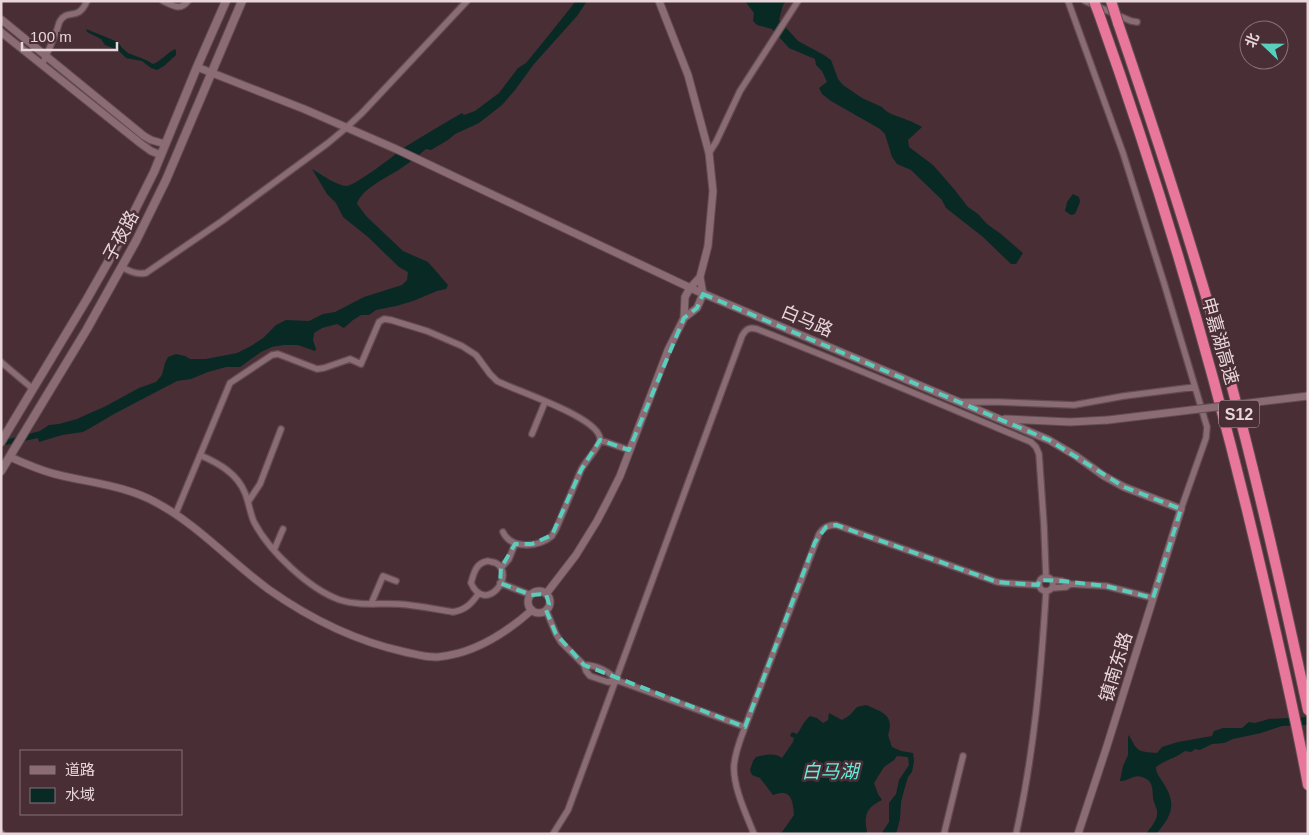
<svg xmlns="http://www.w3.org/2000/svg" width="1309" height="835" font-family="Arial,'Noto Sans SC',sans-serif">
<rect width="100%" height="100%" fill="#492e36"/>
<path fill="#092925" d="M576 1H587L577 16 534 64 515 90 502 105 479 123 455 134 448 140 431 150 426 149C418 156 409 163 400 169 389 176 360 190 357 204L367 217 403 251 428 262 448 285 446 289 437 291 413 301 396 306 376 310 369 315H361L353 320 344 328 337 324 322 328 314 333 313 340 316 349 315 351 298 345H284L272 347 261 352 240 367H226L208 372 191 379 177 381 114 414 92 427 83 432 62 435 39 442 38 438 1 446V441L40 431 49 425 59 424 77 419 90 413 104 407 139 388 156 382 162 375 165 363 168 357 176 354 185 356 190 359H206L237 353 251 346 263 338 276 325 286 320 309 321 323 314 335 312 364 297 402 285 407 280 408 272 399 267 368 237 343 217 336 203 327 194 312 169C321 174 337 186 347 186 356 185 395 155 405 147 424 135 443 124 462 113L464 115 475 111 499 93 518 68 526 63 548 36Z
M745 1H786L783 5 779 20 798 41 824 55 831 60 838 79 843 85 862 98 882 107C888 115 899 116 907 120 913 122 917 124 922 127L908 140 909 147 933 165 954 189 968 207 978 214 987 224 1001 234 1023 253 1016 264H1011L983 237 946 208 942 200 911 170 897 164 892 157 885 134 880 129 831 101 822 94 819 88 827 82 822 71 816 65 815 59 789 48 772 29 757 25 753 21 754 13Z
M86 29 118 42 122 48 128 53 146 60 153 64C161 61 167 53 175 49L176 51V55L164 66 157 70 151 68 142 61 126 58 118 50 105 45 101 39 87 32Z
M1073 194 1079 197 1080 202 1075 214 1071 215 1065 211 1067 202Z
M866 705C882 712 895 715 888 735L892 747 901 751 913 753 914 761 912 772 908 777 905 787 901 802 900 819 896 834H882L883 831 889 822V803L896 794 899 780 909 765 908 757 897 756 894 760 884 767 874 783 878 794 882 800C868 807 863 814 867 831L866 834H777L782 832 794 815C793 800 791 788 773 795L760 778 752 775 750 770 753 761 756 757C765 755 774 752 782 758L793 742 794 738 790 736 792 732 797 734C803 726 802 723 810 716L817 718 823 723 828 720 829 713 842 720 850 715 857 707Z
M1308 717V725L1282 726 1261 733 1233 739 1224 743 1212 744 1200 750 1195 749 1191 752 1185 751C1176 758 1165 760 1156 767 1156 773 1159 776 1162 781 1177 803 1173 815 1156 834H1146C1150 828 1157 821 1157 814 1158 810 1155 806 1154 802 1151 792 1156 782 1142 777 1133 774 1128 782 1120 781L1123 766 1128 755V738L1129 735C1138 753 1138 751 1157 753L1162 747 1178 742 1212 736 1214 731 1223 728H1242L1249 722 1255 723 1269 719Z"/>
<g fill="none" stroke-linecap="round" stroke-linejoin="round">
<defs>
<path id="minor" d="M163 1C174 6 180 11 188 1
M1068 1 1123 153 1164 283 1207 427 1206 438 1181 509
M1085 1 1131 21 1137 22
M42 65C47 54 52 43 56 32 58 29 58 24 60 21 68 8 78 22 87 1
M709 153 716 142 740 91 798 1
M122 267C130 272 137 275 146 273L222 221 328 143 346 128 362 113 467 1
M1 362 33 389
M961 402H998L1074 405 1124 396 1195 387
M532 434 545 402
M600 440 629 450
M200 455C218 463 237 473 245 493 249 503 250 513 254 522 269 551 309 589 340 600 358 606 378 603 397 604 416 605 434 609 453 612 466 610 472 603 479 593
M248 502 260 484 281 429
M176 513 230 383 272 355 278 354 317 369 324 368 350 359 361 364 379 322 384 319 391 320 427 331 462 346 476 355 490 374 497 381C516 391 602 418 600 440 600 446 585 462 581 470L556 529C556 530 552 535 552 536 539 547 511 550 503 532
M274 550 283 529
M488 561C491 562 493 562 496 563 517 575 485 615 471 583 474 572 476 563 488 561Z
M501 568 509 559 515 544
M1039 584a7 7 0 1 1 14 0a7 7 0 1 1-14 0Z
M1052 580 1062 581 1070 584 1106 586 1153 598
M500 583 531 595
M1052 588 1066 587 1070 584
M371 604 383 576 396 581
M546 610 556 634 561 642 584 665 586 671 590 676 608 682 616 680
M584 665C596 665 609 671 616 680L745 727
M1 833 2 834
M553 834 568 810 742 336C746 329 749 327 757 329 849 365 940 404 1031 442L1036 447 1039 454 1044 526 1046 577
M754 834C746 814 733 787 734 766 735 752 740 740 745 727L819 534C824 527 828 525 836 525L997 582 1005 583 1038 585
M944 834 963 756
M1016 834C1034 754 1041 673 1046 592"/>
<path id="tertiary" d="M659 1 688 75 709 153 713 191 708 246 700 277 703 294 697 308 684 318
M1 21 2 20 144 136 151 140 165 144
M1 32 140 143 151 151 161 155
M197 67 304 109 396 149 697 291 1049 440 1076 456 1104 476 1124 487 1181 509 1107 746 1078 834
M1005 419 1070 422 1108 420
M10 457C26 464 41 471 59 475 92 483 127 486 157 503 198 525 230 561 268 589 309 618 355 641 405 652 415 654 427 658 438 657 473 654 506 633 532 610
M528 602a11 11 0 1 1 22 0a11 11 0 1 1-22 0Z
M546 594 576 555 597 521 608 500 620 476 668 350 684 318 685 297 690 288 700 277"/>
<path id="secondary" d="M1 442 87 299 116 248 154 172 197 67 226 1
M1 471 87 329 136 241 166 180 242 1"/>
<path id="motorway" d="M1099 14C1157 177 1206 342 1247 510 1269 601 1291 693 1308 785
M1118 23C1158 140 1196 257 1229 376 1259 487 1284 598 1308 710"/>
</defs>
<use href="#minor" stroke="#624c52" stroke-width="8"/>
<use href="#tertiary" stroke="#624c52" stroke-width="9"/>
<use href="#secondary" stroke="#624c52" stroke-width="10"/>
<use href="#motorway" stroke="#624c52" stroke-width="12"/>
<use href="#minor" stroke="#8b6c74" stroke-width="5.5"/>
<use href="#tertiary" stroke="#8b6c74" stroke-width="7"/>
<use href="#secondary" stroke="#8b6c74" stroke-width="8"/>
<use href="#motorway" stroke="#e8779b" stroke-width="10"/>
<defs>
<path id="tertiary-bridge" d="M1108 420 1308 396"/>
<path id="motorway-bridge" d="M1094 1 1099 14
M1111 1 1118 23"/>
</defs>
<use href="#tertiary-bridge" stroke="#624c52" stroke-width="9" stroke-linecap="butt"/>
<use href="#motorway-bridge" stroke="#624c52" stroke-width="12" stroke-linecap="butt"/>
<use href="#tertiary-bridge" stroke="#8b6c74" stroke-width="7"/>
<use href="#motorway-bridge" stroke="#e8779b" stroke-width="10"/>
</g>
<path fill="none" stroke="#5acebc" stroke-width="4" stroke-dasharray="10 6" stroke-linejoin="round" d="M703 294 1049 440 1124 487 1181 509 1153 598 1106 586 1062 581 1039 580 1038 585 997 582 836 525 826 527 815 542 745 727 584 665 556 634 546 610 549 604 546 594 531 595 500 583 501 568 515 544H532L552 535 581 470 600 440 629 450 684 318 697 308Z"/>
<g text-anchor="middle" dominant-baseline="central" stroke-width="5" stroke-linejoin="round" paint-order="stroke">
<rect fill="#492e36" stroke="#b8a4a9" stroke-width="1" x="1219" y="400.5" width="40" height="27" rx="4"/>
<g font-size="16" font-weight="bold" fill="#e8d6da">
<text x="1239" y="414">S12</text>
</g>
<g font-size="18" fill="#e8d6da" stroke="#492e36">
<text transform="translate(121 236) rotate(-62)">子夜路</text>
<text transform="translate(807 321) rotate(23)">白马路</text>
<text transform="translate(1220 341) rotate(74)">申嘉湖高速</text>
<text transform="translate(1116 667) rotate(-73)">镇南东路</text>
</g>
<g font-size="19" font-style="italic" fill="#61f0db" stroke="#492e36">
<text x="830" y="771">白马湖</text>
</g>
</g>
<rect width="1309" height="835" fill="none" stroke="#e8d6da" stroke-width="5"/>
<rect x="20" y="750" width="162" height="65" fill="#492e36" stroke="#897178"/>
<rect x="30" y="766" width="25" height="8" fill="#8b6c74" stroke="#897178"/>
<text x="65" y="775" font-size="15" fill="#e8d6da">道路</text>
<rect x="30" y="788" width="25" height="15" fill="#092925" stroke="#897178"/>
<text x="65" y="800" font-size="15" fill="#e8d6da">水域</text>
<g transform="translate(1264 45) rotate(292)"><circle r="24" fill="#492e36" stroke="#897178"/>
<path d="M0-4L9 19L0 12L-9 19Z" fill="#5acebc"/>
<text y="-8" font-size="14" font-weight="bold" text-anchor="middle" fill="#e8d6da">北</text>
</g>
<path d="M22 42v8h95v-8" fill="none" stroke="#e8d6da" stroke-width="2.5"/>
<text x="30" y="42" font-size="15" fill="#e8d6da" stroke="#492e36" stroke-width="4" paint-order="stroke">100 m</text>
</svg>
